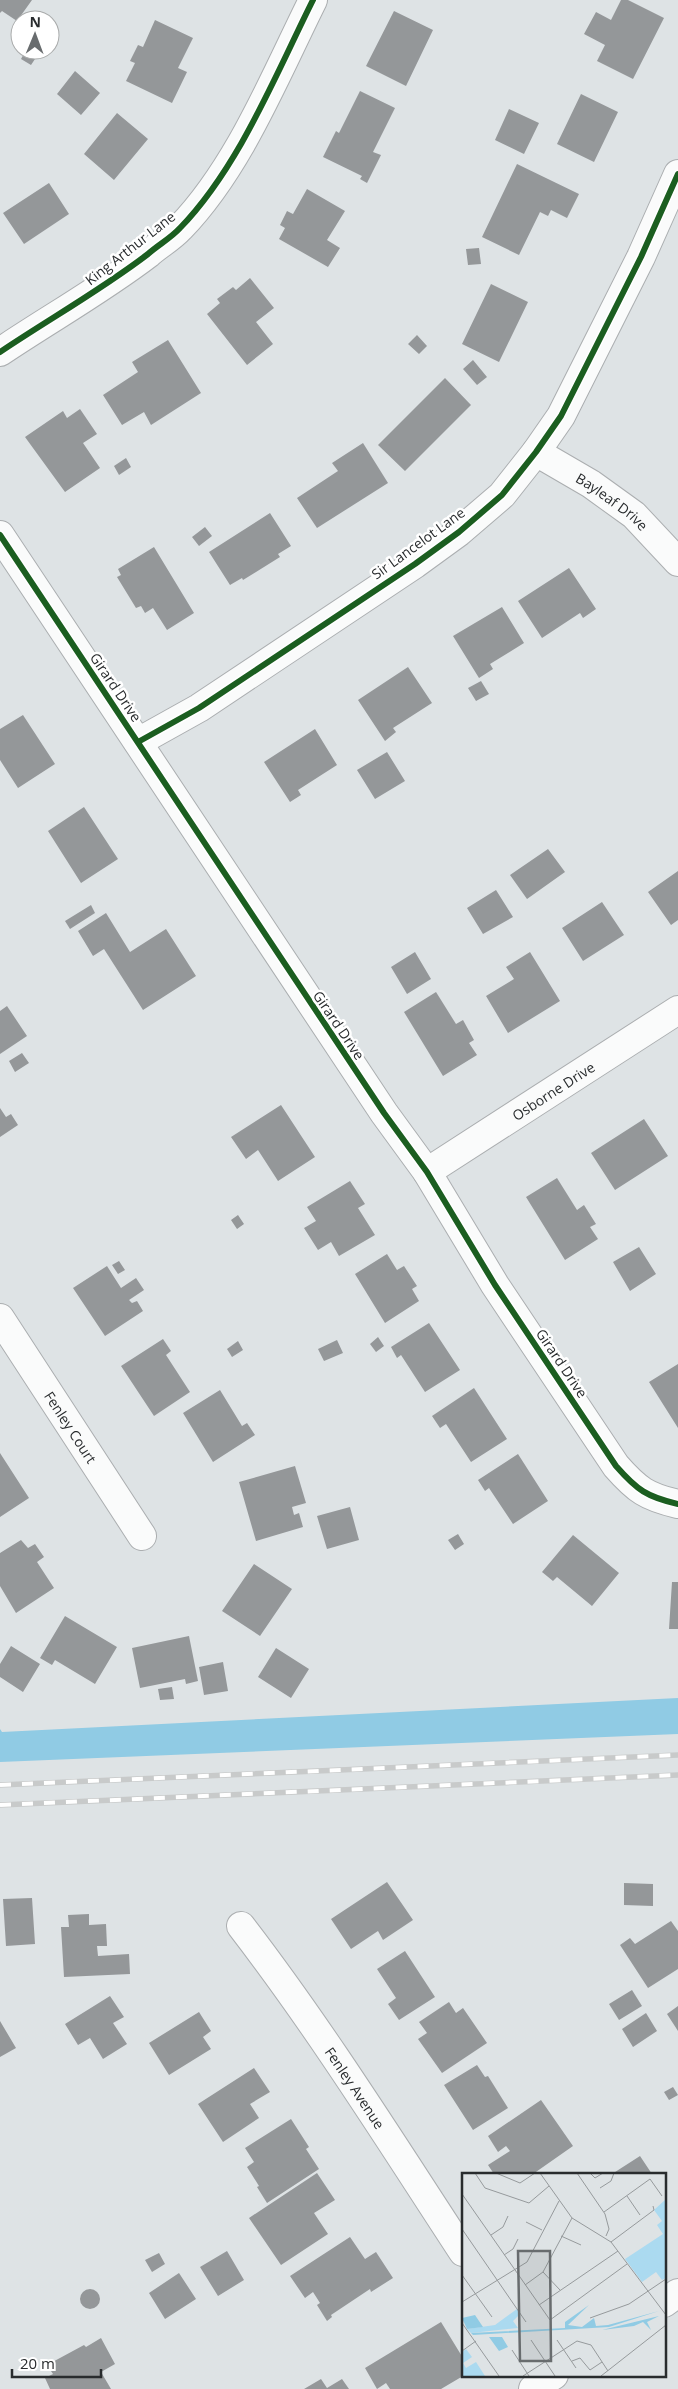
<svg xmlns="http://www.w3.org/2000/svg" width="678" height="2389" font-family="'Open Sans',sans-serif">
<rect width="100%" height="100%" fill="#dee3e5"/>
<path fill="#90cbe4" d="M678 1698V1734L0 1762V1729L2 1732Z"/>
<path fill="#949799" d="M0 0H32L17 21 2 11 0 13Z
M621 0H628L664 18 633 79 597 61 605 45 584 34 596 12 611 20Z
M394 11 433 30 406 86 366 66Z
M155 20 193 38 178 68 187 72 172 103 126 81 135 63 130 61 138 45 143 47Z
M26 50H35L39 53 31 65 21 59Z
M75 71 100 93 81 115 57 94Z
M360 91 395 108 373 152 381 155 367 183 360 179 362 176 323 157 336 131 339 133Z
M581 94 618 112 594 162 557 144Z
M509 109 539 123 524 154 495 140Z
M117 113 148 139 114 180 84 154Z
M517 164 579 194 567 218 551 210 548 216 540 212 519 255 482 237Z
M49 183 69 214 24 244 3 213Z
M307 189 345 211 327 240 340 248 328 267 279 239 285 228 280 225 287 211 293 214Z
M479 248 481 264 468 265 466 249Z
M250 278 274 308 256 322 273 344 247 365 207 314 220 303 217 299 233 287 236 290Z
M491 284 528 302 499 362 462 344Z
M417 335 427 346 419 354 408 344Z
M168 340 201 393 151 425 144 412 122 425 103 395 138 372 132 362Z
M473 360 487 377 477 385 463 369Z
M445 378 471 405 405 471 378 445Z
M80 409 97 434 83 443 100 468 65 492 25 437 63 411 67 418Z
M363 443 388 483 317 528 297 498 338 471 332 463Z
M126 458 131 467 119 475 114 466Z
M270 513 291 546 278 554 280 557 243 580 242 578 230 585 209 552Z
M205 527 212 536 199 546 192 537Z
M154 547 194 613 167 630 153 608 145 613 141 606 136 608 117 577 121 575 118 569Z
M569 568 596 609 583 618 580 613 542 638 518 601Z
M502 607 524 643 490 664 493 669 479 678 453 636Z
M408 667 432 703 393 728 396 732 385 741 358 700Z
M481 681 489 694 476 701 468 688Z
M23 715 55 764 18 788 0 760V729Z
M315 729 337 765 298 790 301 795 290 802 264 762Z
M387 752 405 781 375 799 357 770Z
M84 807 118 859 81 883 48 831Z
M548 849 565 872 527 899 510 875Z
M678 871V920L671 925 648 892Z
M496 890 513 917 483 934 467 908Z
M602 902 624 935 583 961 562 928Z
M91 905 95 913 70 929 65 921Z
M106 913 130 952 166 929 196 976 143 1010 104 949 93 956 78 931Z
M415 952 431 979 407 994 391 967Z
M530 952 560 1001 508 1033 486 996 514 979 506 967Z
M436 992 456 1024 463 1020 474 1040 469 1043 477 1055 443 1076 404 1012Z
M7 1006 27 1036 0 1054V1011Z
M22 1053 29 1063 15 1072 9 1061Z
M281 1105 315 1157 278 1181 258 1150 246 1159 231 1137Z
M0 1108 6 1117 11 1114 18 1125 0 1137Z
M644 1119 668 1156 615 1190 591 1153Z
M557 1178 577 1210 584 1205 596 1224 590 1227 598 1239 565 1260 526 1197Z
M350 1181 365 1204 358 1208 375 1235 339 1256 331 1242 318 1250 304 1228 316 1221 307 1207Z
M238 1215 244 1224 237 1229 231 1220Z
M639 1247 656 1274 630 1291 613 1262Z
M387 1254 397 1270 404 1266 417 1286 412 1289 419 1301 385 1323 355 1274Z
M119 1261 125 1270 118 1274 112 1265Z
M107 1266 121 1288 136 1278 144 1290 129 1300 132 1303 137 1301 143 1311 105 1336 73 1288Z
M429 1323 460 1370 425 1392 401 1355 397 1358 391 1347Z
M378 1337 384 1346 376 1352 370 1344Z
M163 1339 171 1351 166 1355 190 1392 154 1416 121 1366Z
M337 1340 343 1353 324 1361 318 1349Z
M238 1341 243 1350 232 1357 227 1349Z
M678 1364V1428L649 1382Z
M474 1388 507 1439 471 1462 446 1424 440 1428 432 1416Z
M220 1390 242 1426 247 1423 255 1435 213 1462 183 1413Z
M0 1453 29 1498 0 1517Z
M518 1454 548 1501 513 1524 489 1488 485 1491 478 1480Z
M295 1466 306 1503 292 1507 294 1515 299 1513 303 1527 256 1541 239 1482Z
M350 1507 359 1540 327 1549 317 1516Z
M458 1534 464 1544 455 1550 448 1540Z
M573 1535 619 1573 592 1606 557 1577 553 1581 542 1572Z
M21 1540 28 1548 35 1544 44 1557 37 1562 54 1588 16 1613 0 1586V1553Z
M254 1564 292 1589 260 1636 222 1611Z
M672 1582H678V1629H669Z
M65 1616 117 1647 95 1684 55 1660 52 1665 40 1658Z
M189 1636 198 1681 186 1684 185 1679 140 1688 132 1648Z
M11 1646 40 1664 23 1692 0 1677V1664Z
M276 1648 309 1669 291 1698 258 1677Z
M223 1662 228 1691 204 1695 199 1667Z
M172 1687 174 1699 160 1700 158 1689Z
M387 1882 413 1920 383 1940 378 1931 351 1949 331 1919Z
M624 1883 653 1884V1906L624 1905Z
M32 1898 35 1944 6 1946 3 1899Z
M89 1914V1925L106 1924 107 1946H97L98 1956 129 1954 130 1974 64 1977 61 1927H69L68 1915Z
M671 1921 678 1931V1969L648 1988 620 1945 630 1938 635 1944Z
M405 1951 435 1997 399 2020 388 2004 396 1998 377 1969Z
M632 1990 642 2006 619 2020 609 2004Z
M110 1996 124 2017 113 2023 127 2044 103 2059 90 2038 78 2045 65 2024Z
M449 2002 456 2013 463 2008 487 2043 442 2073 418 2039 427 2033 419 2022Z
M678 2006V2031L667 2014Z
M199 2012 211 2031 203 2037 211 2049 169 2075 149 2043Z
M646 2013 657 2031 633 2047 622 2029Z
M0 2021 16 2048 0 2057Z
M477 2065 485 2077 488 2076 508 2108 473 2130 444 2085Z
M254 2068 270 2092 250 2104 259 2118 223 2142 198 2104Z
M673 2087 678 2095 669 2100 664 2092Z
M541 2100 573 2146 533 2174H494L488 2165 510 2151 506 2146 498 2152 488 2136Z
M291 2119 309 2147 306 2149 319 2169 267 2203 257 2187 259 2186 247 2167 254 2162 245 2148Z
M640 2156 652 2174H612Z
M317 2173 335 2200 314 2213 328 2234 281 2265 249 2218Z
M350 2237 365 2259 376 2252 393 2278 371 2292 370 2289 331 2315 332 2317 327 2321 317 2305 320 2303 313 2292 305 2298 290 2276Z
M227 2251 244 2280 218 2296 200 2267Z
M159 2253 165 2264 152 2272 145 2260Z
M179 2273 196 2299 165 2319 149 2293Z
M80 2299a10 10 0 1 1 20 0a10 10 0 1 1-20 0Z
M441 2322 463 2358V2376L441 2389H390L386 2383 377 2389 365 2368Z
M101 2338 115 2364 101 2372 111 2389H50L45 2378 53 2374 47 2365 84 2345 86 2347Z
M321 2379 327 2388 342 2379 349 2389H304Z"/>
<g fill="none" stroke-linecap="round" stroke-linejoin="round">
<defs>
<g id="street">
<path d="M0 352C49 319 101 290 148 254 158 245 171 238 180 228 239 167 275 76 313 0"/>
<path id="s1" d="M536 452 591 484 634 515 678 562"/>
<path d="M0 535 384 1113 427 1172 495 1285 616 1466C637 1490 647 1497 678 1504"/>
<path d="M138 742 199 708 415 564 459 532 502 495 536 452 561 416 641 257 678 174"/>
<path id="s2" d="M427 1172 678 1010"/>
<path id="s3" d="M0 1318 142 1536"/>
<path id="s4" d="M241 1926C321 2030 391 2142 463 2252"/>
<path d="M664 2303 678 2293"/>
<path d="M533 2389 554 2375"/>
</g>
</defs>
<use href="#street" stroke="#abaeb0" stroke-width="30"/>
<use href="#street" stroke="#fafbfb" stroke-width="28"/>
<defs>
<path id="rail" d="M0 1785 678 1755
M0 1805 678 1775"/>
</defs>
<use href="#rail" stroke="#c8caca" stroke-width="5.5"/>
<use href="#rail" stroke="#fff" stroke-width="4" stroke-dasharray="11" stroke-linecap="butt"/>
<defs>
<path id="cycleway" d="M0 352C49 319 101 290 148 254 158 245 171 238 180 228 239 167 275 76 313 0
M0 535 384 1113 427 1172 495 1285 616 1466C637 1490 647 1497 678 1504
M138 742 199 708 415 564 459 532 502 495 536 452 561 416 641 257 678 174"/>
</defs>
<use href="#cycleway" stroke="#fff" stroke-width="9"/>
<use href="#cycleway" stroke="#1b5e20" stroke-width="6"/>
</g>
<g text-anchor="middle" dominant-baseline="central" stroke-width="5" stroke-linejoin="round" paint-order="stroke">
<g font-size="14" fill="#292c2e" stroke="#fff">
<text transform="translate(130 248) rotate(-38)">King Arthur Lane</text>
<text stroke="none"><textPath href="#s1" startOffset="91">Bayleaf Drive</textPath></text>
<text transform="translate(418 543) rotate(-36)">Sir Lancelot Lane</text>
<text transform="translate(116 687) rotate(56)">Girard Drive</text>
<text transform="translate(339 1025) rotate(56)">Girard Drive</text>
<text stroke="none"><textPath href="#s2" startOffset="150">Osborne Drive</textPath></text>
<text transform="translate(562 1363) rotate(56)">Girard Drive</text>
<text stroke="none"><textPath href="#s3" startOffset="130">Fenley Court</textPath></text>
<text stroke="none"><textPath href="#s4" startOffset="198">Fenley Avenue</textPath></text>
</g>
</g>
<g transform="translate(462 2173)">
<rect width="204" height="204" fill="#dee3e5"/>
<path d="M204 26V105L200 107 194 99 180 109 163 86 201 61 195 52 200 48 192 37ZM55 136 58 141 51 148 56 155 9 160 5 156 33 152ZM4 176 10 184 1 190 4 195 14 189 23 203H0V179Z" fill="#abdaf0"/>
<path d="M127 132 106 152 120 154 132 145 134 153 146 152 197 138 147 154 11 162 9 160 103 155V149ZM13 142 21 154 5 156 0 145ZM197 143 185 149 189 157 181 149 172 153 140 157ZM27 164H40L46 174 37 178Z" fill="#90cbe4"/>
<path fill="none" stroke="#969a9c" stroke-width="1" d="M13 0 23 15 67 30 87 13M34 0 58 10 73 0M78 0 110 45 149 69 204 142M115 0 143 41 147 56 144 63M128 0 133 5 141 0M138 15 149 8 152 0M0 21 88 147 165 91M165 23 178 42M142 39 188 6 200 23M64 49 80 57M0 56 64 149M29 62 41 54 46 43M99 63 119 72M149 69 192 37 191 33M42 82 51 76 56 66M81 99 98 117M0 102 30 144M63 112 81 99 110 45M0 129 65 89 97 28M77 132 156 78M128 145 167 131 204 106M0 150 37 203M69 167 93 203M95 167 114 195M50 177 67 203M0 178 14 168M110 188 118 185 128 197 140 189M61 203 115 168 129 172 146 198M139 203 204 152"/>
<path fill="#686c6e" fill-opacity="0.15" stroke="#686c6e" stroke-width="2.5" d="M56 78H88L89 188H58Z"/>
<rect width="204" height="204" fill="none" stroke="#292c2e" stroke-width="2.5"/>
</g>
<g transform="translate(35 35) rotate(1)"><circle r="24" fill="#ffffff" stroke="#a9abab"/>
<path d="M0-4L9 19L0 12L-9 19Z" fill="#686c6e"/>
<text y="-8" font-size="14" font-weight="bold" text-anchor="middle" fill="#292c2e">N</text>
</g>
<path d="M12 2369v8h89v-8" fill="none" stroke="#292c2e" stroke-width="2.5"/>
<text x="20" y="2369" font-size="15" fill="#292c2e" stroke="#ffffff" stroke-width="4" paint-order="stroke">20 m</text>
</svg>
